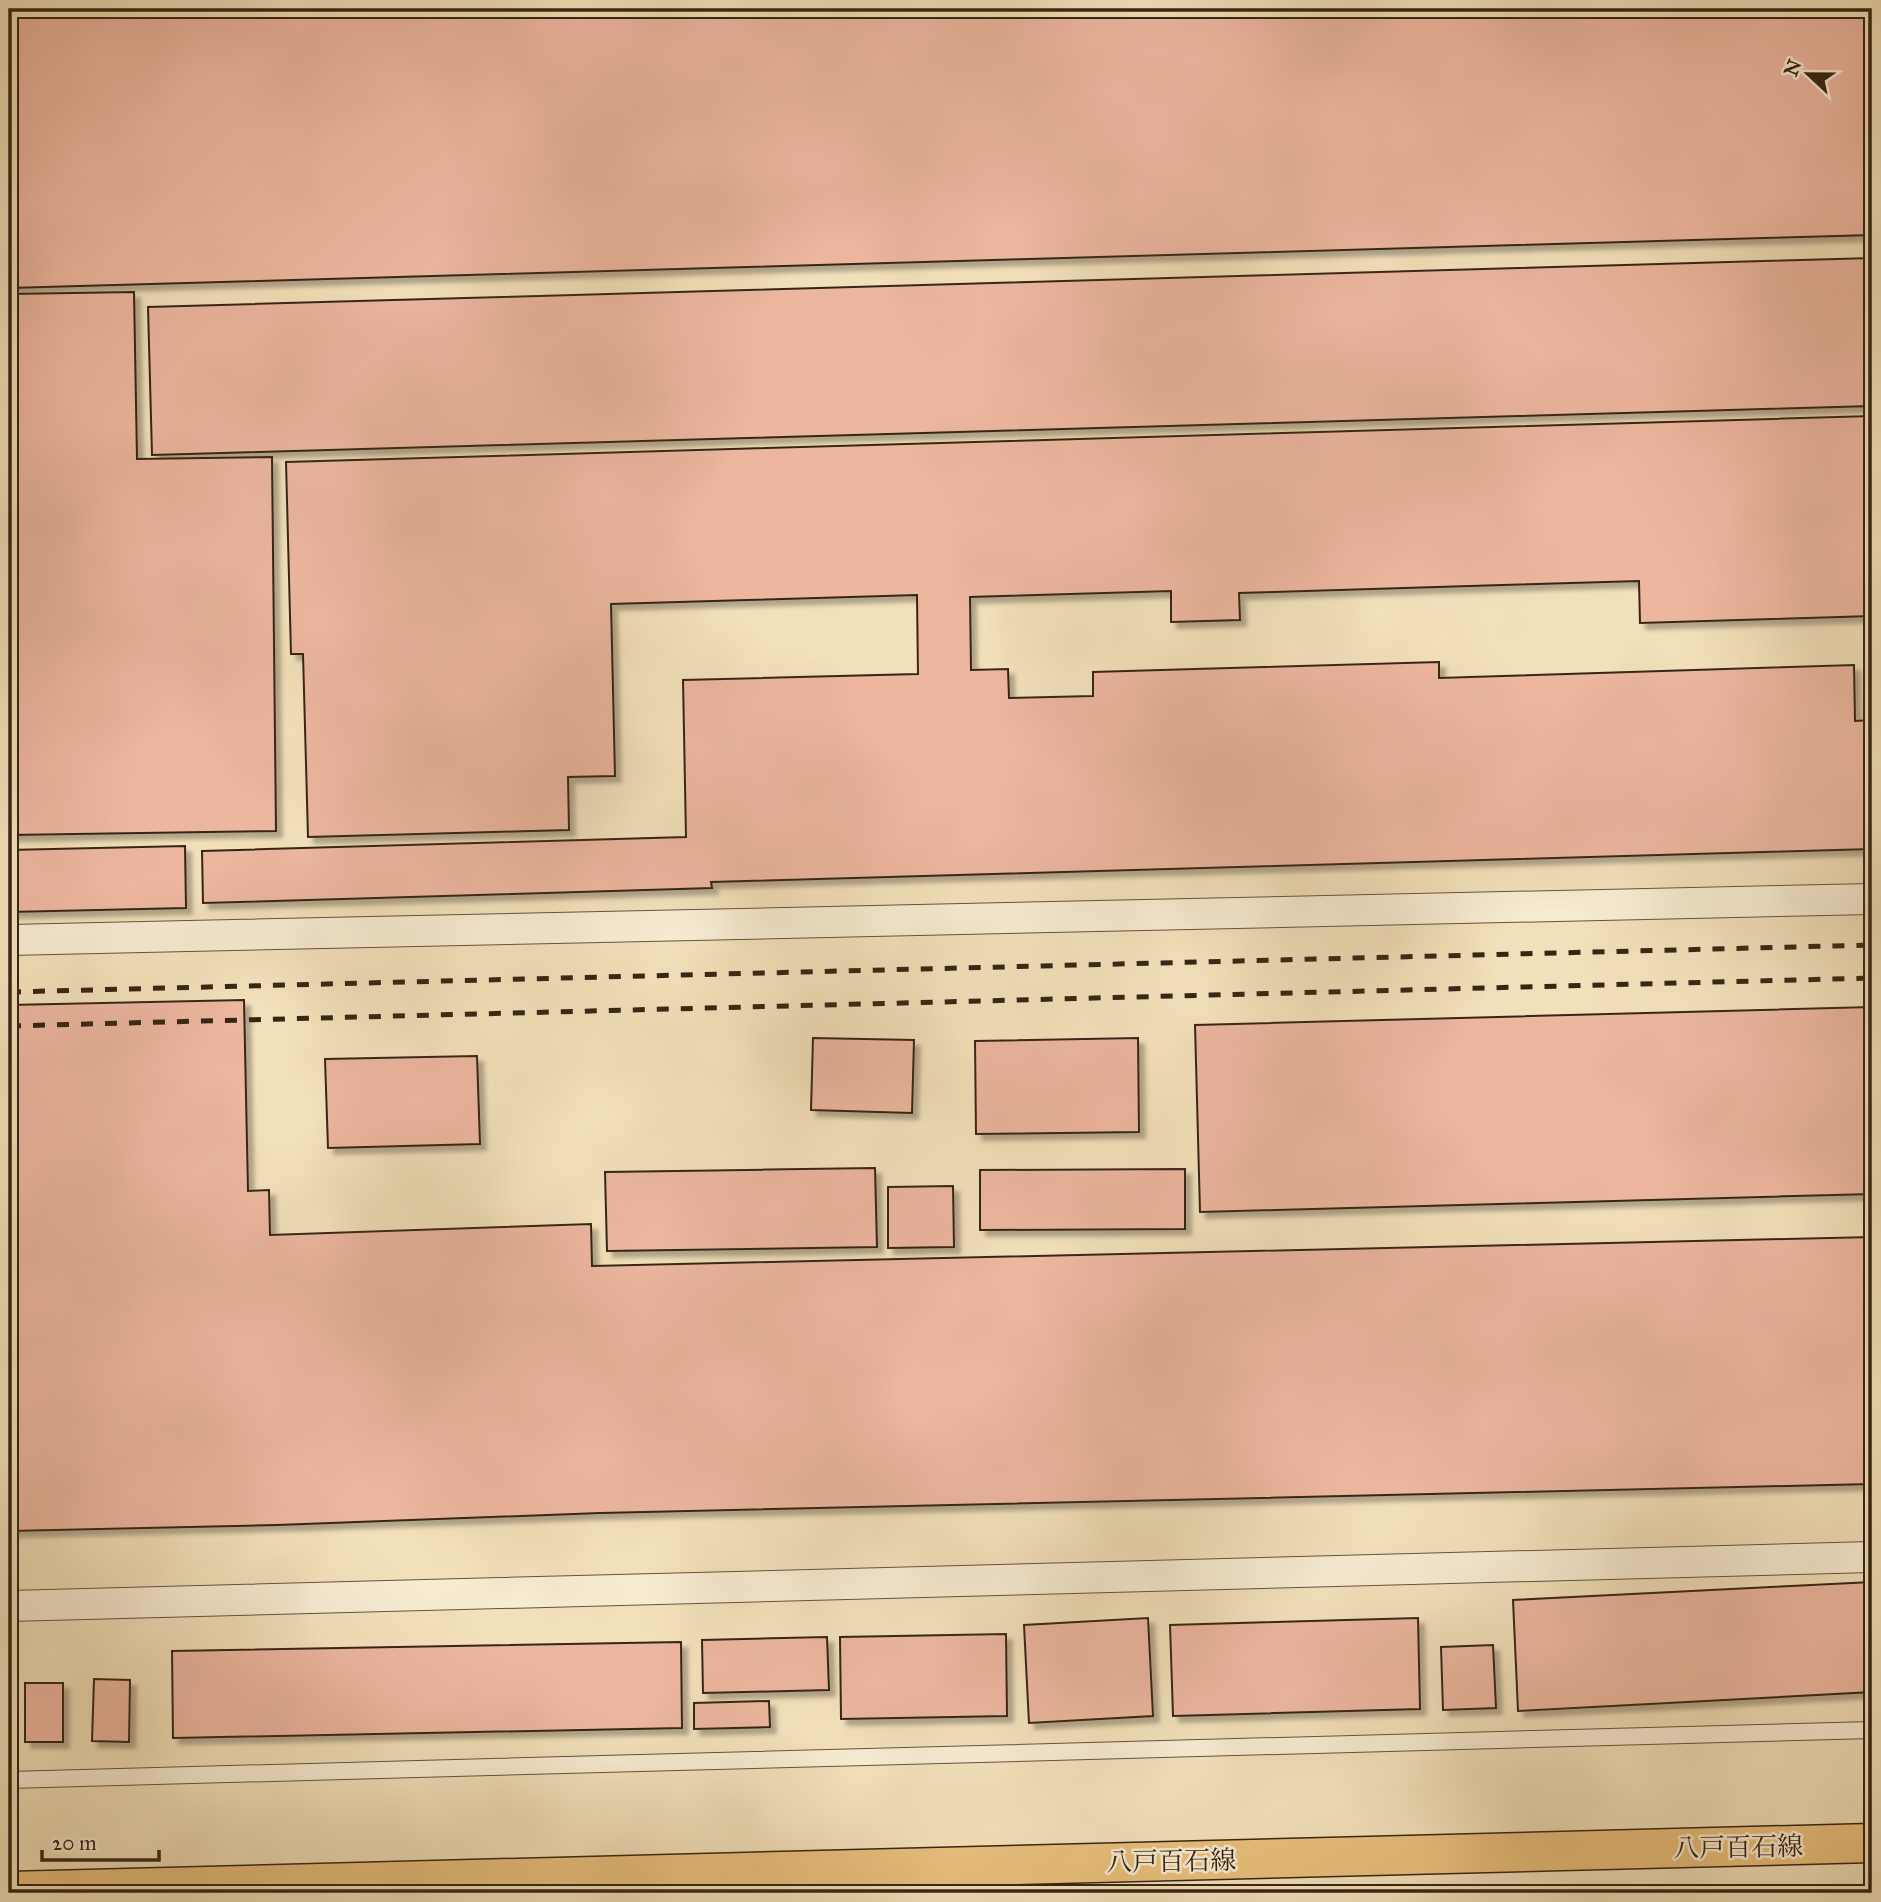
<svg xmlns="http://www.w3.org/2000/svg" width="1881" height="1902" font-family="'IM FELL Great Primer','Noto Serif JP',serif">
<defs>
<filter id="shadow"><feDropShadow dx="6" dy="6" stdDeviation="2" flood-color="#0004"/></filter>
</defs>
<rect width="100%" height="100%" fill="#f2e0ba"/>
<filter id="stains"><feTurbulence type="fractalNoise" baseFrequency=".00286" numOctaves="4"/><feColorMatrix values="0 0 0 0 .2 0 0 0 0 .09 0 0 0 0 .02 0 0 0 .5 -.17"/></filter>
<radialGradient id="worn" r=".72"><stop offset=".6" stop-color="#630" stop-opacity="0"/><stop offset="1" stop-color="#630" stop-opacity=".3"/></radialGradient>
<path fill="#ecb69f" stroke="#352614" stroke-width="2" filter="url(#shadow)" d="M9 9H1872V235L9 288Z
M1872 258V406L152 455 148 307Z
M134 292 137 459 272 457 276 831 9 835V294Z
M1872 416V616L1640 623 1639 581 1239 593 1240 620 1171 622V591L970 597 971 670 1008 669 1009 698 1093 696V672L1439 662V678L1854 665 1855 721 1872 720V849L711 882 712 888 203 903 202 851 686 837 683 680 918 674 917 595 611 604 615 776 568 777 569 830 308 837 303 654H291L286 462Z
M185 846 186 908 9 912V850Z
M244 1000 248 1191 269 1190 270 1235 591 1224 592 1266 1872 1237V1484L600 1513 277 1525 9 1531V1005Z
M1872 1007V1194L1200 1212 1195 1025Z
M813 1038 914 1040 912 1113 811 1110Z
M1138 1038 1139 1132 976 1134 975 1041Z
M477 1056 480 1144 328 1148 325 1059Z
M875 1168 877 1247 607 1251 605 1172Z
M1185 1169V1229L980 1230V1170Z
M953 1186 954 1247 888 1248V1187Z
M1872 1582V1692L1518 1711 1513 1600Z
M1148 1618 1153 1716 1029 1723 1024 1625Z
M1418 1618 1420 1709 1173 1716 1170 1625Z
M1006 1634 1007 1716 841 1719 840 1637Z
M827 1637 829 1690 703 1693 702 1640Z
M681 1642 682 1728 173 1738 172 1651Z
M1493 1645 1496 1708 1443 1710 1441 1647Z
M94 1679 130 1680 129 1742 92 1741Z
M25 1683H63V1742H25Z
M769 1701 770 1727 694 1729V1703Z"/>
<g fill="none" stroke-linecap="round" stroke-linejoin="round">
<defs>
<path id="service" d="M9 1780 1872 1730"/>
<path id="minor" d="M9 940 1872 899
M9 1606 1872 1557"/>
<path id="primary" d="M9 1891 1872 1843"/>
</defs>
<use href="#service" stroke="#64543e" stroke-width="18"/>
<use href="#minor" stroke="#64543e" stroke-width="32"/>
<use href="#primary" stroke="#352614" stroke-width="41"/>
<use href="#service" stroke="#f7ebd2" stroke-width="16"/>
<use href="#minor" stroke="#f7ebd2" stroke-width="30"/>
<use href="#primary" stroke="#e9c07d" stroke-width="38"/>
<path stroke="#352614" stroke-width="5" stroke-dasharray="12 12" stroke-linecap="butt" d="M9 992 1872 945
M9 1026 1872 978"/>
</g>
<g text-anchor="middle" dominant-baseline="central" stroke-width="5" stroke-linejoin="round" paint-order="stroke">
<g font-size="26" fill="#352614" stroke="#f7ebd2">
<text transform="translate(1738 1847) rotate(-1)">八戸百石線</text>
<text transform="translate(1171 1861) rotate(-1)">八戸百石線</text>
</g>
</g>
<rect width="1881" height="1902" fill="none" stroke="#f2e0ba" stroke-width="35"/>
<rect x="10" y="10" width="1860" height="1881" fill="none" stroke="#352614" stroke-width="3.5"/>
<rect x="18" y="18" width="1846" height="1867" fill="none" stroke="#352614" stroke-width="2"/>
<g transform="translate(1808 74) rotate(292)" stroke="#f7ebd2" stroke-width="5" paint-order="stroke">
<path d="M0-5L12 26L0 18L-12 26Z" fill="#352614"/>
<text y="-10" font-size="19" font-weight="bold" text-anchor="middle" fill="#352614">N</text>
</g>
<path d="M42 1850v10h117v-10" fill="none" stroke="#352614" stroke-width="3.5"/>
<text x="52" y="1850" font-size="21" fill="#352614" stroke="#f7ebd2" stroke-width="5" paint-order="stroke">20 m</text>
<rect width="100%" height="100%" filter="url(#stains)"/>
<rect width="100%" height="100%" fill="url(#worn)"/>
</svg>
